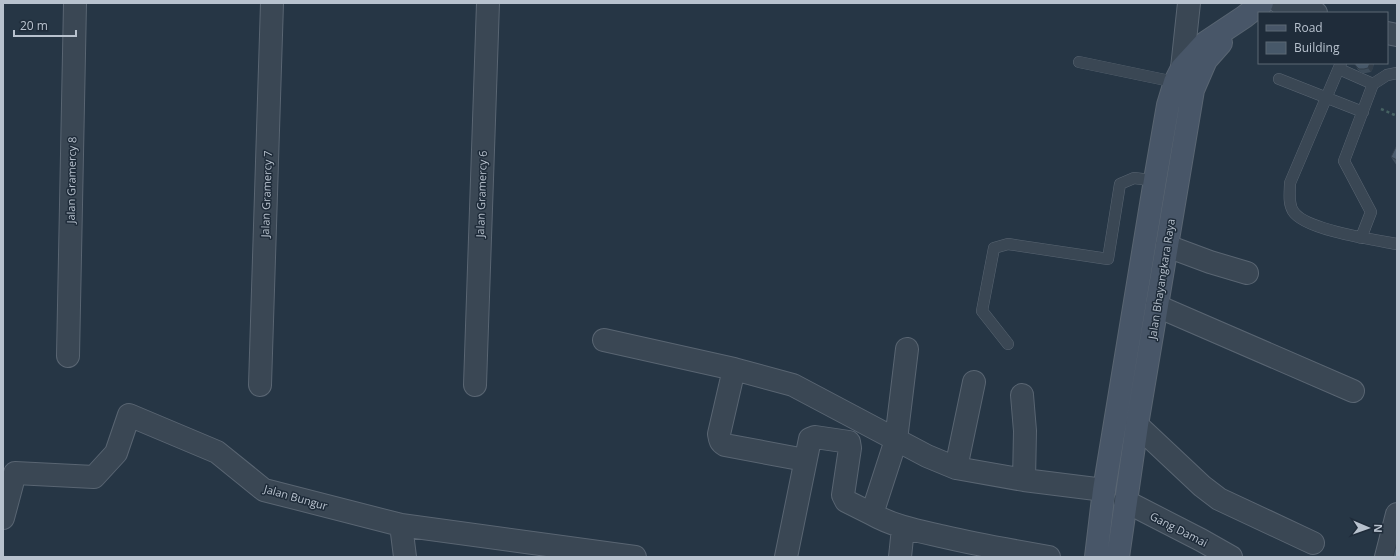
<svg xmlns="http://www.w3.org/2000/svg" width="1400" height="560" font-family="'Open Sans',sans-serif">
<rect width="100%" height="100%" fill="#263645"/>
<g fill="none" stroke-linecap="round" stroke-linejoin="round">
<defs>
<path id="service" d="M1079 62 1175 82
M1341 63 1290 183C1290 192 1288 203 1293 211 1304 230 1375 240 1397 244
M1339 69 1373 84 1344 161 1371 212 1361 238
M1279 79 1363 112
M1373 84 1387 75 1397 73
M1008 344 982 311 994 248 1008 244 1108 259 1120 184 1134 178 1158 181"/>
<path id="minor" d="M1280 3 1316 13
M1387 33 1397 35
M1182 68 1189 3
M1167 246 1210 262 1247 273
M1157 306 1353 391
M604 340 734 369 793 385 927 456 956 468 1024 480 1104 490
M907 349 896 440 872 514C895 527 919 531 945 537 979 545 1014 551 1049 557
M68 356 75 3
M734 369 719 434C720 440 720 442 725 445L805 460
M260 385 272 3
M475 385 488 3
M1022 395 1025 431 1024 480
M1137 425 1202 486 1219 499 1313 543
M956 468 974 382
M1125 501 1201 540 1231 557
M3 518 15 473 94 477 116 453 129 415 217 452 264 490 401 525 405 557
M401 525 635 557
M786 557 810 439 815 437 849 442 850 448 843 495 846 501 872 514
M900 557 903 528
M1386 557 1397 514"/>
<path id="secondary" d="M1096 557 1104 490 1155 180 1168 105 1175 82 1182 68 1205 43 1244 17 1262 3
M1118 557 1137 425 1193 90 1206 60 1221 43"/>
</defs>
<use href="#service" stroke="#596572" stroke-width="12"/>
<use href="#minor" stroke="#596572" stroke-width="24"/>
<use href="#secondary" stroke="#596572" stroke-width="24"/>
<path stroke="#466262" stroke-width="2.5" stroke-dasharray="3 3" stroke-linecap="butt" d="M1381 109 1397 116"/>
<use href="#service" stroke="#3a4754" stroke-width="11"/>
<use href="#minor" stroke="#3a4754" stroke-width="22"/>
<use href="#secondary" stroke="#485668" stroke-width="22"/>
</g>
<path fill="#3d4c5a" d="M1374 63 1373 68 1371 72 1366 73H1362L1358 70 1356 66Z
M1397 145V166L1391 157Z"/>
<path fill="#323e4a" d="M1370 63H1373V68L1371 72 1368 68Z"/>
<path fill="#475869" stroke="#323e4a" d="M1354 63H1370L1368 68 1364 69H1359L1356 66Z
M1397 145V160L1391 157Z
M1397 542V557H1393Z"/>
<g text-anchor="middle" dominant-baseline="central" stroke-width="3" stroke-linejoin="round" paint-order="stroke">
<g font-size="11" fill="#b8c2ce" stroke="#1f2c3a">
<text transform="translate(71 180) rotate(-89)">Jalan Gramercy 8</text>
<text transform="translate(266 194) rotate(-88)">Jalan Gramercy 7</text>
<text transform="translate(481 194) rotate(-88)">Jalan Gramercy 6</text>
<text transform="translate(1161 279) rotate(-81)">Jalan Bhayangkara Raya</text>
<text transform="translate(296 497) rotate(16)">Jalan Bungur</text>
<text transform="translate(1179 529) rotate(27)">Gang Damai</text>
</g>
</g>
<rect width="1400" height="560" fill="none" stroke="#b8c2ce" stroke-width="8"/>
<rect x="1258" y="12" width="130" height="52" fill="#1f2c3a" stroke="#5c6875"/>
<rect x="1266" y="25" width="20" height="6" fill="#485668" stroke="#5c6875"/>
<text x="1294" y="32" font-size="12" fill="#b8c2ce">Road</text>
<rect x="1266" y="42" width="20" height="12" fill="#475869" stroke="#5c6875"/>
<text x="1294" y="52" font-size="12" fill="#b8c2ce">Building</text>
<g transform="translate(1368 528) rotate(92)" stroke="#1f2c3a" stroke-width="3" paint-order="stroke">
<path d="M0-3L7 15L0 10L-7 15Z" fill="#b8c2ce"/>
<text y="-6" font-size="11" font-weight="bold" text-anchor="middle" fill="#b8c2ce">N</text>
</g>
<path d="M14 30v6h62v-6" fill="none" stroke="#b8c2ce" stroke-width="2"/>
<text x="20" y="30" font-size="12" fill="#b8c2ce" stroke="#1f2c3a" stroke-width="3" paint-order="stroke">20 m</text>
</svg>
